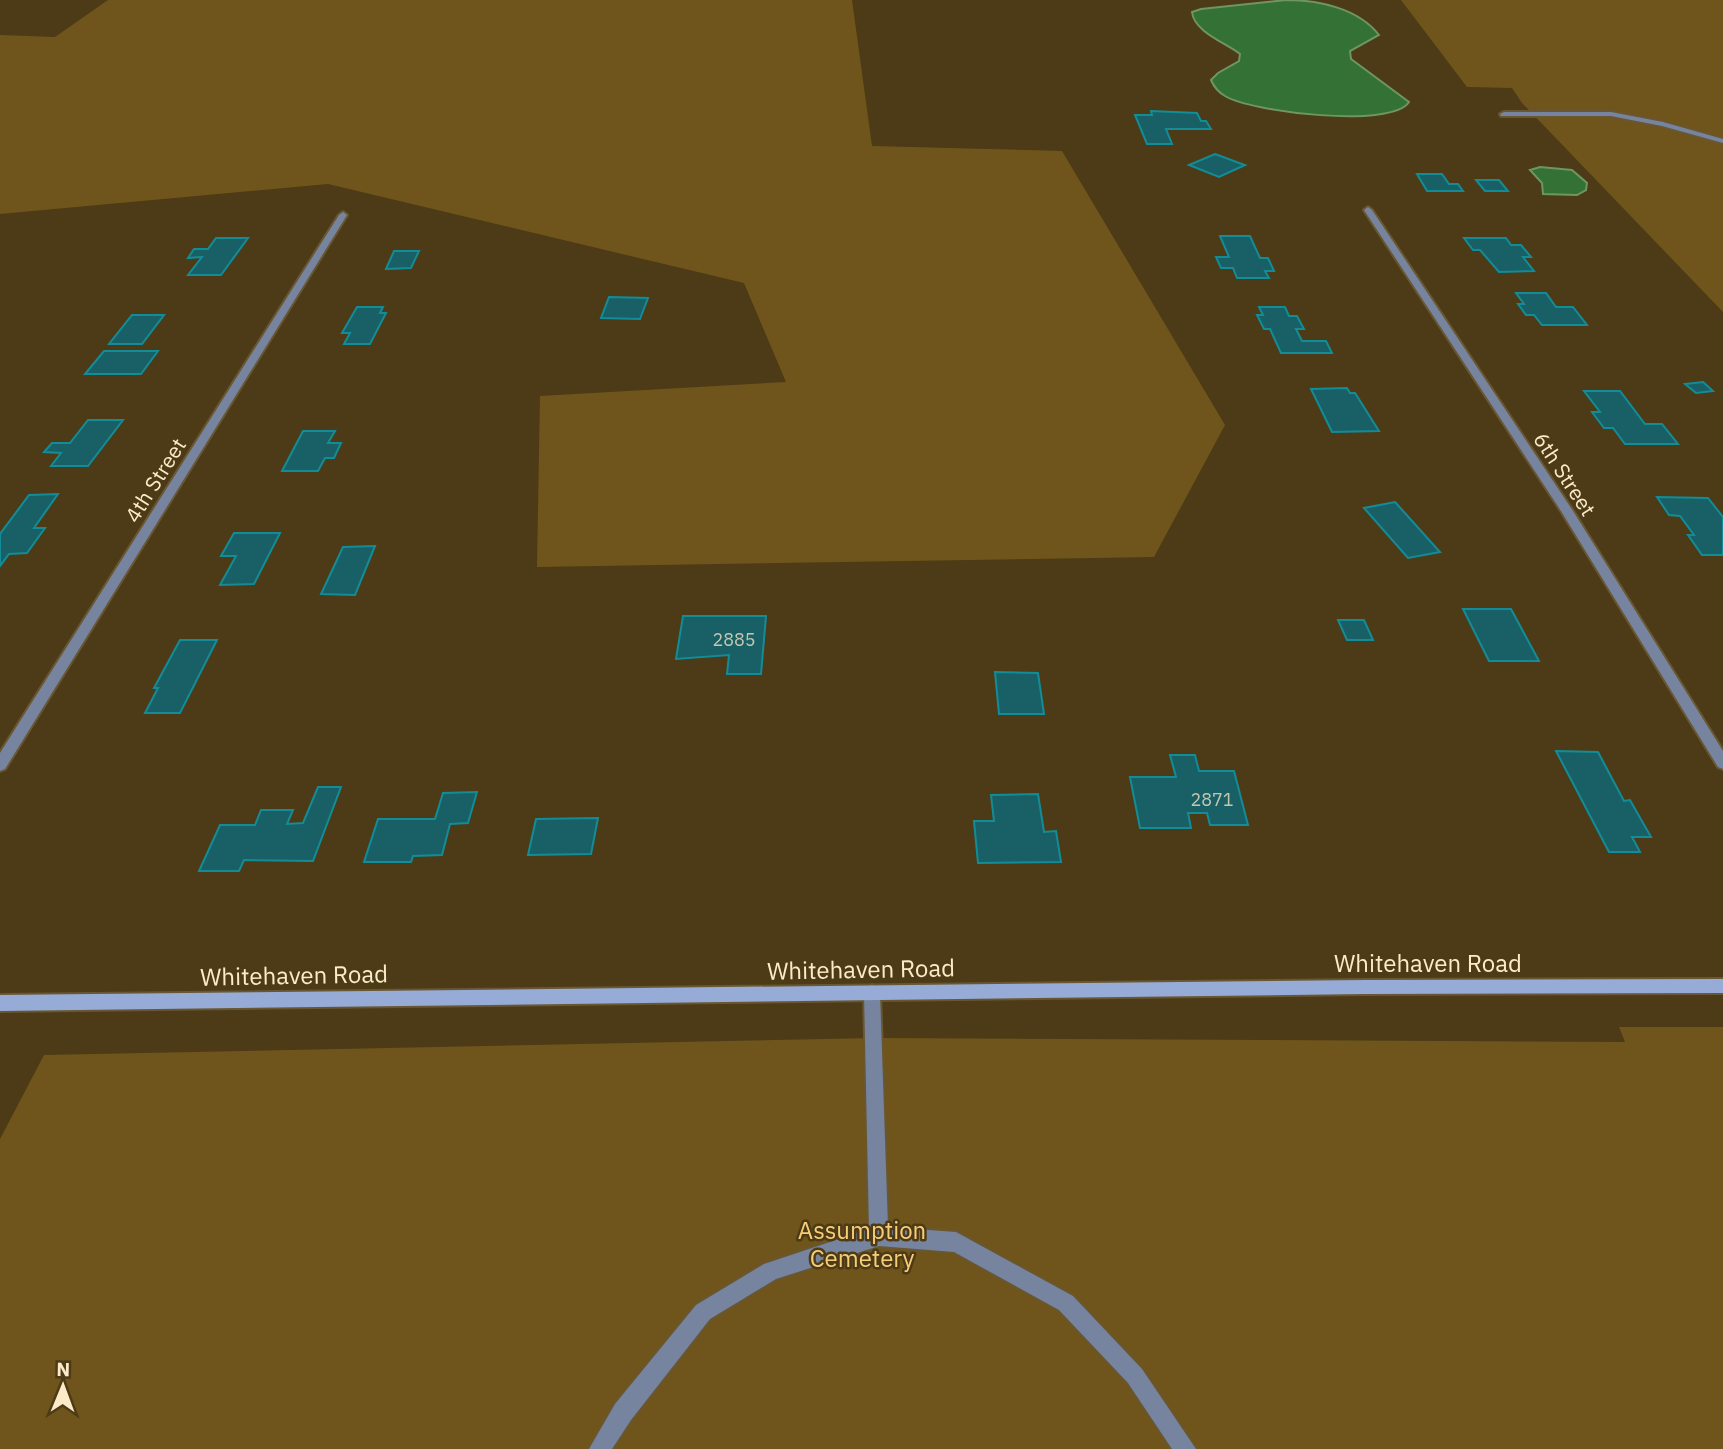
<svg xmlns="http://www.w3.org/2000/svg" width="1723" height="1449" font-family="'IBM Plex Sans',sans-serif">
<rect width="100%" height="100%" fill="#4c3b16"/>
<path fill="#6f551b" d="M108 0H852L872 146 1062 151 1225 425 1154 557 537 567 540 396 786 382 744 283 328 184 0 214V35L55 37Z
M1401 0H1723V312L1522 103 1512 88 1467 87Z
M1619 1027H1723V1449H0V1139L44 1055 874 1038 1625 1042Z"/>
<path fill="#337134" stroke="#6f9560" stroke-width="2" d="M1286 0C1318 0 1358 8 1379 35L1350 51 1351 59 1409 102C1392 129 1251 112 1225 96 1218 92 1214 87 1211 80L1218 73 1239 61 1240 54C1226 43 1194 32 1192 12L1201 9Z
M1540 167 1572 170 1587 183 1586 190 1577 195 1543 194 1542 183 1530 170Z"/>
<path fill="#195f66" stroke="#128d98" stroke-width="2" d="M1151 111 1197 113 1201 121H1206L1211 129H1166L1172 144H1147L1135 115H1152Z
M1215 154 1245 165 1219 177 1189 165Z
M1417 174H1442L1449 184H1458L1463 191H1427Z
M1476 180H1499L1508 191H1485Z
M1220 236H1250L1260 258H1268L1274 271H1265L1269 278H1237L1233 268H1221L1216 257H1229Z
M216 238H248L221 275H188L202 257 188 258 194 249H208Z
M1464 238H1506L1511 245H1521L1531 257H1523L1534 271 1499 272 1480 250H1473Z
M394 251H419L411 268 386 269Z
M1516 293H1546L1556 307H1573L1587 325H1542L1534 315H1526L1518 304H1524Z
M609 297 648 298 640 319 601 318Z
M357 307H383L380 313H386L370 344H344L350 333H342Z
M1259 307H1285L1289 316H1297L1304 329H1296L1302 341H1326L1332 353H1281L1270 329H1264L1257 315H1263Z
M132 315H164L142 344H109Z
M104 351H158L141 374H85Z
M1703 382 1713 391 1696 393 1685 384Z
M1347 388 1350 393H1355L1379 431 1332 432 1311 389Z
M1584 391H1620L1645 424H1662L1678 444H1625L1613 428H1604L1592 412H1600Z
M88 420H123L88 466H51L61 453 44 452 52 443H70Z
M303 431H335L328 443H341L334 458H325L318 471H282Z
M58 494 34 528H45L27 553 9 554 0 566V534L29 495Z
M1657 497 1708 498 1723 517V555H1702L1688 535H1694L1680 516 1669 515Z
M1395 502 1440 552 1408 558 1364 508Z
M234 533H280L254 584 220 585 236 556H221Z
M375 546 355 595 321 594 343 547Z
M1463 609H1511L1539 661H1489Z
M683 616H766L761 674H727L729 655 676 659Z
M1338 620H1364L1373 640H1347Z
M180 640H217L180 713H145L158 688H154Z
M995 672 1038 673 1044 714H999Z
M1556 751 1598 752 1624 801 1630 800 1651 837H1632L1640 852H1609Z
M1170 755H1195L1199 771H1234L1248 825H1210L1207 813H1188L1191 828H1140L1130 777H1176Z
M318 787H341L313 861 244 860 239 871H199L220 825H255L261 810H293L287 824 303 823Z
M477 792 468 823 450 824 442 855 413 856 411 862H364L378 819H435L443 793Z
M1038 794 1044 832 1056 831 1061 862 978 863 974 821H994L991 795Z
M598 818 591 854 528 855 536 819Z"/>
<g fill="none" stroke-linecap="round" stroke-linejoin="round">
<defs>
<path id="lane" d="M1504 112H1611L1663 122 1723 139V143L1662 126 1611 116H1501L1500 114Z
M872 985 878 988 880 993 888 1227 956 1232 1073 1296 1142 1369 1196 1449H1172L1128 1383 1059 1310 954 1252 879 1246 776 1279 710 1319 631 1420 612 1449H589L615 1404 696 1305 764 1264 869 1229 864 993 866 988Z"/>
<path id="street" d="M1368 207 1372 210 1573 511 1723 751V769L1718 767 1561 511 1364 210Z
M343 212 347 215 5 769 0 771V753L339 215Z"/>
<path id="secondary" d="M1723 979V993L1365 994 0 1011V995L1365 980Z"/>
</defs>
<use href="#lane" stroke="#685732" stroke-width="4"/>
<use href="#street" stroke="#685732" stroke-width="4"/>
<use href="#secondary" stroke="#685732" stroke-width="4"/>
<use href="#lane" fill="#77849f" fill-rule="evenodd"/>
<use href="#street" fill="#77849f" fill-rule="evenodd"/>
<use href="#secondary" fill="#96abd6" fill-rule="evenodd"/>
</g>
<g text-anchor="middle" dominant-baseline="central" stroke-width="5" stroke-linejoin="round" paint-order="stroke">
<g font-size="18" fill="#c3c7b0">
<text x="734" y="639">2885</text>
<text x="1212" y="799">2871</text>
</g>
<g font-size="21" fill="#fceac8" stroke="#4c3b16">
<text transform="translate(1565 474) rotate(57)">6th Street</text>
<text transform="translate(155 480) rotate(-58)">4th Street</text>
</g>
<g font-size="24" fill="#fceac8" stroke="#4c3b16">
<text x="1428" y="963">Whitehaven Road</text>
<text transform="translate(861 969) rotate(-1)">Whitehaven Road</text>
<text transform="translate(294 975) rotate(-1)">Whitehaven Road</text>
</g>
<g font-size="24" fill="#f7cd78" stroke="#4c3b16">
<text x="862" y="1230">Assumption<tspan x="862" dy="28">Cemetery</tspan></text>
</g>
</g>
<g transform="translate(63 1386) rotate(1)" stroke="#4c3b16" stroke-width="5" paint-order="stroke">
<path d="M0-5L12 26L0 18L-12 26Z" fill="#fceac8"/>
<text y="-10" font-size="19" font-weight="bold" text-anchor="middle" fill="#fceac8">N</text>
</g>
</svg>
